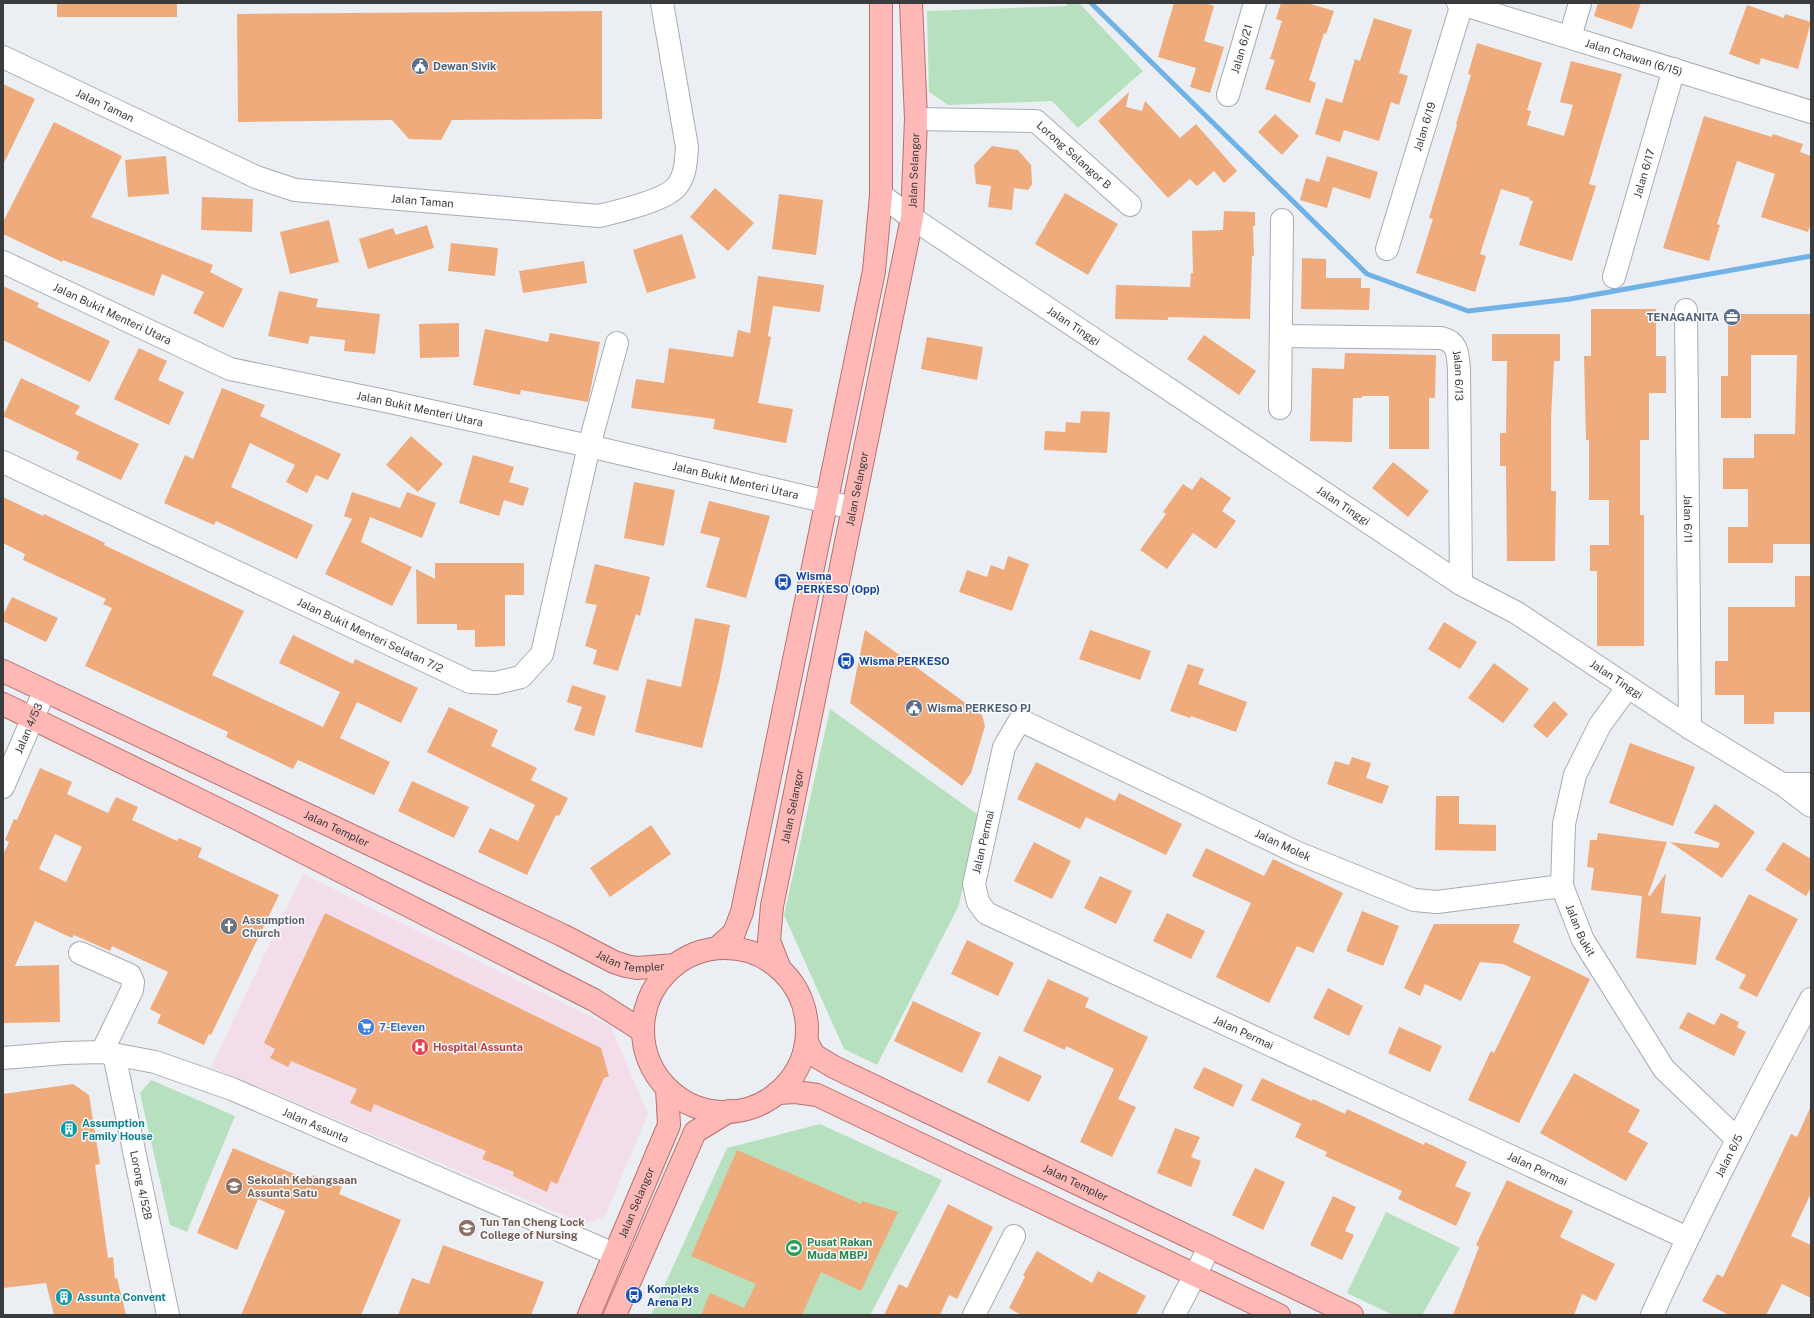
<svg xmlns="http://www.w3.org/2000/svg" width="1814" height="1318" font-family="'Public Sans',sans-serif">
<rect width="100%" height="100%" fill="#ebeff3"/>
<path fill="#f3ddeb" d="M303 874 611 1027 648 1114 605 1216 585 1224 211 1067Z"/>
<path fill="#b7e1be" d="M1067 3H1079L1143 71 1078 128 1052 101 948 105 929 92 927 11 1067 6Z
M830 709 981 817 958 907 877 1065 844 1049 784 915Z
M151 1080 235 1116 187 1232 170 1225 140 1093Z
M820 1124 942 1180 870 1315H651L727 1148Z
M1386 1212 1460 1248 1422 1315H1393L1347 1293Z"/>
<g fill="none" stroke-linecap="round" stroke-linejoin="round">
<path stroke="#70b2e6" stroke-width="5" d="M1091 3 1367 274 1468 311 1570 299 1811 256"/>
</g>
<path fill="#efab7c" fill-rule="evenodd" d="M57 3H177V17H57Z
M1174 3H1205L1214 6 1204 41 1224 47 1210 93 1190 87 1196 68 1158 57Z
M1281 3H1307L1334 11 1326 34 1324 33 1309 80 1316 83 1310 103 1265 89 1275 60 1270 59 1282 21 1276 19Z
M1598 3H1641L1632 29 1594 16Z
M1747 5 1784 18 1785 14 1811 22 1798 69 1761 58 1759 65 1729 54Z
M602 11V119L452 120 441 140 409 139 392 120 238 122 237 14Z
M1374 18 1412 30 1399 73 1408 76 1399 105 1391 102 1379 141 1344 130 1340 142 1315 134 1326 98 1342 103 1355 59 1360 61Z
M1477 43 1542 63 1527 110 1531 111 1527 125 1564 136 1573 105 1560 102 1571 61 1622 74 1589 184 1596 186 1572 261 1519 245 1533 201 1529 200 1530 198 1501 189 1480 254 1486 256 1475 292 1416 273 1433 219 1429 218 1457 125 1456 124 1471 75 1468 74Z
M3 84 35 99 3 165Z
M1129 92 1126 107 1142 111 1145 101 1180 138 1196 124 1237 171 1224 183 1214 171 1197 186 1190 179 1168 198 1098 121Z
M1275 114 1299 136 1282 155 1258 132Z
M1704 116 1772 137 1773 134 1803 144 1800 152 1811 156V223L1808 232 1761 217 1775 174 1737 161 1717 224 1720 225 1709 261 1663 248Z
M54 122 122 156 91 217 213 265 210 272 243 289 223 328 193 313 204 292 162 274 154 296 63 260 62 262 3 234V222Z
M992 146 1018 150 1031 165 1032 184 1028 190 1014 188 1012 210 988 207 991 186 976 184 974 165Z
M166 156 169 194 128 197 125 160Z
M1327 156 1378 172 1370 199 1333 187 1327 208 1300 200 1306 178 1319 182Z
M715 188 754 223 728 251 690 217Z
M1065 193 1118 224 1088 275 1035 244Z
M779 194 823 200 816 255 772 249Z
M202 197 253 199 252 232 201 230Z
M1224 211 1255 212V226H1253L1254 256H1252L1250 319 1168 317V320L1115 319 1116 285 1190 287 1191 273H1193L1192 231 1223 230Z
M329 220 339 262 290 274 280 232Z
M427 225 434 248 368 269 359 239 393 228 396 235Z
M682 234 696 278 647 293 633 250Z
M451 243 498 248 495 276 448 271Z
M1302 258 1326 259V278H1361V288H1370L1369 310 1301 309Z
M584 261 587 283 523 293 519 271Z
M758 276 824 285 820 312 773 306 768 336 771 337 758 403 793 409 786 443 713 429 715 419 631 408 636 379 664 383 669 348 733 357 738 330 750 333Z
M3 286 39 303 37 307 110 341 90 382 3 340Z
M279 291 318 299 316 307 380 314 375 354 344 351 345 340 310 336 308 344 268 336Z
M1591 309H1656V356H1666V393H1649V440H1640V515H1644V646H1597V571H1590V545H1609V500H1589V440H1586L1584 356H1591Z
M1728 314H1811V544H1773V563H1728V527H1748V489H1723V458H1754V434H1795L1797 355H1751V418H1721V376H1728Z
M459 323V357L420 358 419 324Z
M485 329 548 342 550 333 600 342 588 402 521 390 520 395 473 385Z
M1492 334H1560V361H1554L1551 418V491H1556L1555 561H1507L1506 466H1500V433H1506L1507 361H1492Z
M1204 335 1256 371 1239 395 1187 359Z
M927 337 983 347 977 380 921 369Z
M139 348 167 361 158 380 184 392 169 425 114 399Z
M1345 353 1436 355 1435 398H1429V449H1389V396H1362V398H1353L1352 442 1310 441 1312 368 1344 369Z
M21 378 80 406 75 414 139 444 121 480 76 459 79 452 3 416Z
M222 388 265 405 260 416 341 454 328 480 316 475 307 493 286 482 295 465 250 443 231 487 313 525 297 559 216 521 214 525 164 503 185 455 193 459Z
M1081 411 1110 412 1107 453 1044 450 1045 431 1065 432 1066 422 1080 423Z
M411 436 443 464 418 492 386 465Z
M473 455 514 467 509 482 529 488 523 506 504 500 499 516 459 503Z
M1393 462 1429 491 1408 517 1372 488Z
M1201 477 1231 498 1222 511 1236 521 1216 549 1193 533 1167 569 1140 550 1166 514 1163 512 1183 484 1192 490Z
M634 482 675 490 664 546 624 538Z
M352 492 400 508 407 492 436 503 422 538 370 517 361 542 412 567 392 606 325 574 352 519 344 516Z
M3 497 43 516 44 514 105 543 104 545 244 611 212 675 323 727 340 692 279 663 293 635 353 664 355 659 418 688 401 723 357 702 340 738 390 762 374 795 298 760 293 769 226 737 228 732 85 666 112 608 103 604 106 599 23 560 25 554 3 543Z
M709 501 770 516 746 598 706 587 720 538 700 533Z
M1008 556 1029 564 1012 611 959 592 967 570 987 577 991 565 1004 570Z
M435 563H524V595H505V646L475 647V630H457V624H417L416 569 435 579Z
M595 564 650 577 640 616 636 614 618 671 593 664 597 650 585 646 597 605 585 603Z
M1795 576H1811V712H1774V724H1744V695H1715V661H1728V607H1795Z
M12 597 58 618 46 642 3 621V615Z
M695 618 730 625 719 681 702 748 635 732 647 679 681 687Z
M1444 622 1477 642 1460 669 1428 649Z
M865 630 982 715 985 726 971 773 962 786 850 703Z
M1090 630 1151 651 1140 680 1079 659Z
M1494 663 1529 689 1503 723 1468 698Z
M1188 664 1204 669 1198 684 1247 702 1236 732 1191 716 1190 718 1170 711Z
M572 685 606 696 594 736 574 730 582 707 567 702Z
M1554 701 1568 714 1547 738 1533 726Z
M449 707 498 730 491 746 537 768 531 780 568 798 559 816 556 815 527 875 478 852 490 828 518 841 535 805 427 752Z
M1630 743 1695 767 1673 826 1609 803Z
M1352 757 1371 763 1366 778 1389 786 1382 804 1327 784 1335 761 1349 765Z
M1036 762 1115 801 1119 793 1182 824 1166 855 1086 817 1080 829 1017 799Z
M40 768 72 782 67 794 108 813 116 797 138 807 132 820 177 841 179 838 202 848 198 857 279 895 211 1035 209 1034 204 1045 157 1023 161 1015 150 1009 168 972 112 946 110 951 74 935 72 938 35 921 15 966 59 965 60 1022 3 1023V855L9 842 5 840 14 819 17 820ZM55 834 82 847 66 882 39 869Z
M412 781 469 807 454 838 398 811Z
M1436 796H1459V824L1496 825V851L1435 850Z
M1715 804 1755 832 1722 878 1670 842 1718 848 1720 843 1694 833Z
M651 825 671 854 610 897 590 868Z
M1598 833 1667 842 1648 895 1650 896 1666 873 1661 913 1701 917 1696 965 1636 958 1642 896 1591 890 1594 868 1587 867 1590 840H1597Z
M1034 842 1071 861 1052 899 1014 881Z
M1783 842 1811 859V888L1806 896 1765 870Z
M1206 848 1264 876 1273 859 1343 893 1313 953 1297 946 1269 1003 1216 977 1251 903 1192 876Z
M1100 876 1132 891 1116 924 1084 908Z
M1749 894 1798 919 1757 997 1739 988 1746 975 1715 959Z
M1362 911 1399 926 1383 966 1346 951Z
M325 913 601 1048 609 1076 604 1078 557 1184 551 1181 547 1192 513 1176 514 1172 482 1159 486 1151 374 1104 371 1112 350 1103 357 1089 291 1061 288 1067 270 1058 275 1049 264 1043Z
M1167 913 1205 931 1191 959 1153 941Z
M1434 924H1520L1513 942 1590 979 1519 1123 1468 1100 1491 1051 1494 1053 1531 977 1503 964 1480 962 1461 1001 1425 984 1420 996 1404 988Z
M967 940 1014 963 998 996 951 974Z
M1048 979 1089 998 1085 1007 1148 1037 1118 1099 1136 1107 1112 1157 1080 1142 1114 1069 1066 1046 1065 1050 1023 1031Z
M1328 988 1363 1006 1349 1036 1313 1018Z
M913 1001 981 1033 962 1073 894 1041Z
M1688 1012 1714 1025 1721 1013 1739 1022 1737 1027 1746 1032 1734 1056 1679 1028Z
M1399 1027 1442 1046 1430 1072 1388 1053Z
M999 1056 1042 1076 1029 1102 987 1082Z
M1204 1067 1243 1085 1233 1107 1193 1088Z
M1574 1073 1640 1110 1628 1132 1648 1143 1626 1181 1540 1133Z
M1262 1078 1312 1101 1313 1099 1345 1114 1347 1109 1424 1145 1425 1142 1467 1162 1455 1186 1471 1193 1456 1226 1398 1199 1402 1191 1325 1156 1327 1152 1295 1137 1301 1124 1251 1100Z
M73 1084 89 1095 100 1164 95 1165 108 1258 113 1257 115 1279 117 1278 126 1315H54L46 1283 3 1288V1094Z
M1811 1106V1193L1791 1236 1811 1245V1298L1782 1284 1766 1315H1729L1702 1301 1717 1274 1723 1277 1791 1134 1797 1137Z
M1175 1128 1200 1137 1191 1157 1201 1161 1191 1187 1157 1173Z
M233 1148 311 1181 313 1175 342 1187 339 1194 401 1220 361 1315H241L285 1211 258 1199 237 1250 197 1233Z
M737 1150 861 1204 862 1201 898 1212 861 1291 821 1272 802 1315H701L710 1293 744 1308 756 1284 691 1256Z
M1255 1168 1285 1182 1263 1230 1232 1215Z
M1507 1180 1573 1211 1560 1237 1615 1264 1596 1301 1582 1294 1574 1315H1453L1479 1247 1476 1245Z
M1333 1196 1356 1207 1345 1231 1354 1235 1342 1260 1310 1245Z
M948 1204 993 1227 957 1299 949 1295 940 1315H884L899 1284 907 1288Z
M443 1245 544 1282 531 1315H398L412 1278 429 1284Z
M1037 1251 1092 1283 1098 1271 1146 1296 1136 1315H1021L1009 1308 1025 1277 1023 1275Z"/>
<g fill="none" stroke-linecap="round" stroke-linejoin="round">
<defs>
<g id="minor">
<path id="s1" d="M1458 3 1811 112"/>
<path d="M1570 37 1580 3"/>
<path id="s2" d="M3 57 256 177 295 190 599 216C616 212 667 200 677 186 686 175 686 160 687 147L662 3"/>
<path id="s3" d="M1228 95 1255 3"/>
<path id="s4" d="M916 119 1036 121 1130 205"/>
<path id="s5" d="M881 195 912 218 1461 584 1517 613 1690 728 1782 784 1811 806"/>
<path id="s6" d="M1387 249 1462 4"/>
<path id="s7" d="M3 262 230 369 390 402 589 446 853 508"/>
<path id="s8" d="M1614 277 1674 69"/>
<path id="s9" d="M1686 310 1690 728"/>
<path id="s10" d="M1281 336 1441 338C1458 342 1458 354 1459 370L1461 584"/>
<path d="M1280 408 1282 220"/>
<path id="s11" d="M3 462 470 682 496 683 521 677 542 654 589 446 617 343"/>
<path id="s12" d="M1627 688 1600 725 1575 775 1564 824 1562 886 1583 940 1664 1069 1737 1139"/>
<path d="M1782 784H1811"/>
<path id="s13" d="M3 787 44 692"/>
<path id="s14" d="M1562 886 1437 902 1414 900 1298 853 1020 720 1004 747 974 884 978 902 986 913 1687 1238"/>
<path d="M80 953 130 975 133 982 132 990 102 1052"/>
<path id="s15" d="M114 1054 168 1315"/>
<path id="s16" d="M3 1058 64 1053 102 1052 155 1062 232 1089 614 1254"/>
<path d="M974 1315 1014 1236"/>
<path d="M1174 1315 1209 1248"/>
<path id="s17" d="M1652 1315C1701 1207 1755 1103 1811 999"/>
</g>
<g id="major">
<path id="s18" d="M3 671 562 935 614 962 626 966 637 968 675 965"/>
<path d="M3 704 236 818 594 1000 641 1030"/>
<path d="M717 948 734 933 742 912 874 271 881 195V3"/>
<circle cx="725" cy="1030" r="82"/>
<path id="s19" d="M780 969 769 941 772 906 912 218 916 119 911 3"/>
<path id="s20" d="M807 1042 814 1055 834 1067 1352 1315"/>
<path d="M777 1093 796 1092 817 1095 1279 1315"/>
<path id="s21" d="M589 1315 669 1125 667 1088"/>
<path d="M615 1315 695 1132 729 1111"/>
</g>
</defs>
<use href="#minor" stroke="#a8acb0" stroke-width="24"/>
<use href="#major" stroke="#b96f6d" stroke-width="24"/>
<use href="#minor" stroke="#fff" stroke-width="22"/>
<use href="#major" stroke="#feb9b7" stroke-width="22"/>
</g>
<defs>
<symbol id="civic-disc" viewBox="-11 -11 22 22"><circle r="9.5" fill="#5c6f8a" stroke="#f9fcfe"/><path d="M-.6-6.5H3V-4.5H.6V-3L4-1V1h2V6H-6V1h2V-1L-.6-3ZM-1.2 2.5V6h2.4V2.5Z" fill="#fff"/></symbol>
<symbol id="office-disc" viewBox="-11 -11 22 22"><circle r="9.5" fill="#5c6f8a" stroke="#f9fcfe"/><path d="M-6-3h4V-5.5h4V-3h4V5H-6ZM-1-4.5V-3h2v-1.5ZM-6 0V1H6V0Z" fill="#fff"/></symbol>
<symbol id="bus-disc" viewBox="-11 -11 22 22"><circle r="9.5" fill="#1a4fb4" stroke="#f9fcfe"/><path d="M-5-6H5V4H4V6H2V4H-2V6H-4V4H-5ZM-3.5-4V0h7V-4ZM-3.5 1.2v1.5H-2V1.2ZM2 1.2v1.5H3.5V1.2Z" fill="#fff"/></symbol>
<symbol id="church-disc" viewBox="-11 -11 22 22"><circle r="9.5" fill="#6b7280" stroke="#f9fcfe"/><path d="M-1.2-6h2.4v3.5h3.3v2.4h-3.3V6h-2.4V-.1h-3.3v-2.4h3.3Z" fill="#fff"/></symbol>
<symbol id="supermarket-disc" viewBox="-11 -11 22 22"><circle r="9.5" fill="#3f7fe0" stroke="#f9fcfe"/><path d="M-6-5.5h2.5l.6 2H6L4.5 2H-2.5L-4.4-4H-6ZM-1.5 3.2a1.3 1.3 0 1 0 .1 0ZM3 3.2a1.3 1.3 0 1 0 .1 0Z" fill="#fff"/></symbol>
<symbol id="hospital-disc" viewBox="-11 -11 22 22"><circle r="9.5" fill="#e0444e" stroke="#f9fcfe"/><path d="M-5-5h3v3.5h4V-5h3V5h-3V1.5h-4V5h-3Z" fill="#fff"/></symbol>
<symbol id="building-disc" viewBox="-11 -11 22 22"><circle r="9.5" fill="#0f9aa8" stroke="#f9fcfe"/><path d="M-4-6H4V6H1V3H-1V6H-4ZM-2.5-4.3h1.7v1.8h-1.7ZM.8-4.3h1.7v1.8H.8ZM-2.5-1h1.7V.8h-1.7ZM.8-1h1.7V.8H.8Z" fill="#fff"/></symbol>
<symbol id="school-disc" viewBox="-11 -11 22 22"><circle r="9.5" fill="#8d6e63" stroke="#f9fcfe"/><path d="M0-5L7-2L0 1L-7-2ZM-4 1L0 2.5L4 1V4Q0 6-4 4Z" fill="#fff"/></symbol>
<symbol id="university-disc" viewBox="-11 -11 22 22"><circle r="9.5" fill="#8d6e63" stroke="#f9fcfe"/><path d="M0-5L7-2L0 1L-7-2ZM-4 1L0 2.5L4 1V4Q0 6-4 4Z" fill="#fff"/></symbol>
<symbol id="stadium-disc" viewBox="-11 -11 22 22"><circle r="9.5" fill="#2e9e5b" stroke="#f9fcfe"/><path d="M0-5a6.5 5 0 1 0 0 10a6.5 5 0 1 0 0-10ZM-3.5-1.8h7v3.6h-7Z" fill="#fff"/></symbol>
</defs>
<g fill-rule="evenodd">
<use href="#civic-disc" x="410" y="56" width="20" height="20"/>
<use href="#office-disc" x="1722" y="307" width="20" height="20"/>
<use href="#bus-disc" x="773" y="572" width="20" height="20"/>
<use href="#bus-disc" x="836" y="651" width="20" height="20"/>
<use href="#civic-disc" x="904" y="698" width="20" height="20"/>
<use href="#church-disc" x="219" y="916" width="20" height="20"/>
<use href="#supermarket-disc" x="356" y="1017" width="20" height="20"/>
<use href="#hospital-disc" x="410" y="1037" width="20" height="20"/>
<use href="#building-disc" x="59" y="1119" width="20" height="20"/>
<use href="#school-disc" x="224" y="1176" width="20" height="20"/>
<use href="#university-disc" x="457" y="1218" width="20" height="20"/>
<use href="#stadium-disc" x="784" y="1238" width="20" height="20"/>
<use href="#bus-disc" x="624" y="1285" width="20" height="20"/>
<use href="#building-disc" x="54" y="1287" width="20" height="20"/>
</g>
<g text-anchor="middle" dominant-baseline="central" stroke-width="3" stroke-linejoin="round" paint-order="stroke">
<g font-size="11" fill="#3a3b3d" stroke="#f9fcfe">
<text stroke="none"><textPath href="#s3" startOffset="48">Jalan 6/21</textPath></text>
<text stroke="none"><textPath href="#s1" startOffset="184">Jalan Chawan (6/15)</textPath></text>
<text stroke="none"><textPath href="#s2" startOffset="113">Jalan Taman</textPath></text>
<text stroke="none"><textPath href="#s6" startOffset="128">Jalan 6/19</textPath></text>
<text stroke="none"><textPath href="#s4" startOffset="171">Lorong Selangor B</textPath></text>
<text stroke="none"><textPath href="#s19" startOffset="815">Jalan Selangor</textPath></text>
<text stroke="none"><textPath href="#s8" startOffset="108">Jalan 6/17</textPath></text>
<text stroke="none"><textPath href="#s2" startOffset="449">Jalan Taman</textPath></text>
<text stroke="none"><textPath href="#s7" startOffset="121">Jalan Bukit Menteri Utara</textPath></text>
<text stroke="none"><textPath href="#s5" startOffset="233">Jalan Tinggi</textPath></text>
<text stroke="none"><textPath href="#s10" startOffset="206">Jalan 6/13</textPath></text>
<text stroke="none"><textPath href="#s7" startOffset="445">Jalan Bukit Menteri Utara</textPath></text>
<text stroke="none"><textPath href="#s7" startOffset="769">Jalan Bukit Menteri Utara</textPath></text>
<text stroke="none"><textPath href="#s19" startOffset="491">Jalan Selangor</textPath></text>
<text stroke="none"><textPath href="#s5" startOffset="557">Jalan Tinggi</textPath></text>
<text stroke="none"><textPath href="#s9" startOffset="209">Jalan 6/11</textPath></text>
<text stroke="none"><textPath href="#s11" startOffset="406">Jalan Bukit Menteri Selatan 7/2</textPath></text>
<text stroke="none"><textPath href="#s5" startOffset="881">Jalan Tinggi</textPath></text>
<text stroke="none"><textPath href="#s13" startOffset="64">Jalan 4/53</textPath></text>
<text stroke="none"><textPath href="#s19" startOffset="167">Jalan Selangor</textPath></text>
<text stroke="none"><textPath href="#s18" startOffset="369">Jalan Templer</textPath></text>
<text transform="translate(983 842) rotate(-77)">Jalan Permai</text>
<text transform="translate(1283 845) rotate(25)">Jalan Molek</text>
<text stroke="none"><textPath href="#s12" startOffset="262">Jalan Bukit</textPath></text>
<text stroke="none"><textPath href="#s18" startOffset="693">Jalan Templer</textPath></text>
<text stroke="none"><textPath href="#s14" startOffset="1070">Jalan Permai</textPath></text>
<text stroke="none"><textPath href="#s16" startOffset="326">Jalan Assunta</textPath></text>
<text stroke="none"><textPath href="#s17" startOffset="177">Jalan 6/5</textPath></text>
<text stroke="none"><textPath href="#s14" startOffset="1394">Jalan Permai</textPath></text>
<text stroke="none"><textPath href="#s20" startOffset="306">Jalan Templer</textPath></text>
<text stroke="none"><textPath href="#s15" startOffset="134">Lorong 4/52B</textPath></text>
<text stroke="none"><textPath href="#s21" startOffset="122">Jalan Selangor</textPath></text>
</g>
<g font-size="11" font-weight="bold" fill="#4e5e75" stroke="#f9fcfe" text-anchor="start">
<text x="433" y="66">Dewan Sivik</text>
<text x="1719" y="317" text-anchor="end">TENAGANITA</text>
<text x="927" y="708">Wisma PERKESO PJ</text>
</g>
<g font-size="11" font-weight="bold" fill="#164399" stroke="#f9fcfe" text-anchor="start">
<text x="796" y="576">Wisma<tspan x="796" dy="13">PERKESO (Opp)</tspan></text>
<text x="859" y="661">Wisma PERKESO</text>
<text x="647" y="1289">Kompleks<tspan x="647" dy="13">Arena PJ</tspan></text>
</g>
<g font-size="11" font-weight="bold" fill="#5b616d" stroke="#f9fcfe" text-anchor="start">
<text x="242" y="920">Assumption<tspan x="242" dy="13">Church</tspan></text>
</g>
<g font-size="11" font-weight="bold" fill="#366cbe" stroke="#f9fcfe" text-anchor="start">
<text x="379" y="1027">7-Eleven</text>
</g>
<g font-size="11" font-weight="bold" fill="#be3a42" stroke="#f9fcfe" text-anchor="start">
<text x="433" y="1047">Hospital Assunta</text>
</g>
<g font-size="11" font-weight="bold" fill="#0d838f" stroke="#f9fcfe" text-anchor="start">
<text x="82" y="1123">Assumption<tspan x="82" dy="13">Family House</tspan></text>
<text x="77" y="1297">Assunta Convent</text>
</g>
<g font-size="11" font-weight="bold" fill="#785e54" stroke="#f9fcfe" text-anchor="start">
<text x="247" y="1180">Sekolah Kebangsaan<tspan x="247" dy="13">Assunta Satu</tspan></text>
<text x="480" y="1222">Tun Tan Cheng Lock<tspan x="480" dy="13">College of Nursing</tspan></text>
</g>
<g font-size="11" font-weight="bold" fill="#27864d" stroke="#f9fcfe" text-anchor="start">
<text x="807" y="1242">Pusat Rakan<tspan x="807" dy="13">Muda MBPJ</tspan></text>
</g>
</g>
<rect width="1814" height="1318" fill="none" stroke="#3a3b3d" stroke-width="8"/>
</svg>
